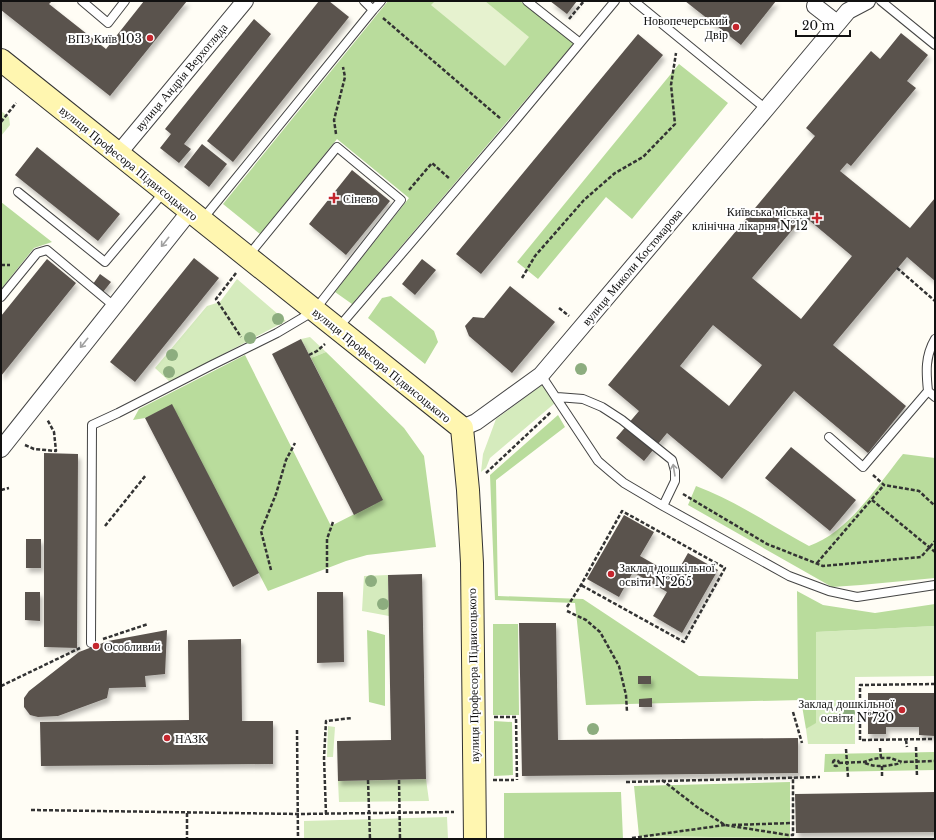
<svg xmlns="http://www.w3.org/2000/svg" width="936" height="840" font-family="'Libre Baskerville',serif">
<defs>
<filter id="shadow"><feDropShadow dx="2.5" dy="4.5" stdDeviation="2" flood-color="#0004"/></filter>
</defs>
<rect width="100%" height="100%" fill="#fffdf5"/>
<path fill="#d5ebbd" d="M1 111 9 117 10 125 1 136Z
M237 279 286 321 170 382 155 368 207 306 220 302Z
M310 337 326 352 311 358 301 339Z
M542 385 555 403 490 458 486 468 481 472 483 454 496 419Z
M388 575 389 616 362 611 364 576Z
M935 626V676L855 677V744H808L806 729 816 722V632Z
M328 726 335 727 333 757H327Z
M426 779 429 801 339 802 338 781Z
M447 817 448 839H304V821Z
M639 836 841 839H639Z"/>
<path fill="#b9dc9c" d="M388 1H520L574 43 352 304 335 292 409 198 337 139 260 234 223 204Z
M679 64 728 103 632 219 606 197 538 279 517 262Z
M1 202 52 242 34 248 1 289Z
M391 296 434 331 438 342 425 364 368 318 382 298Z
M326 352 404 428 424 456 436 547 367 555 346 561 268 591 172 405 145 418 133 420 139 409 245 355 331 526 382 500 311 358Z
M558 415 565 427 496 480 498 596 583 599 699 676 798 679 797 591 823 605 875 613 935 604V626L816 632V723L806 729 801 700 586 705 575 603 495 600 490 475Z
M903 454 935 458V578L861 585 832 587 688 505 696 486C736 501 772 526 809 546 849 532 877 486 903 454Z
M493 624H518L519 715H493Z
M367 630 385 635V706L369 702Z
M494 721 512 722 513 775 494 776Z
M935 752V770L824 772 825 754Z
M790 782V838L639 836 634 786Z
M621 792 623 839H504V793Z"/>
<path fill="#e6f2cf" d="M435 1H485L529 37 505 66 431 5Z"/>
<path fill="#5a524d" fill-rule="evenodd" filter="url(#shadow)" d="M3 1H52L49 4 106 49 144 1H187L110 96 1 10V4Z
M319 1H329L349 17 233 162 207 141Z
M550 1H577L567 14Z
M685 1H776L741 45Z
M254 19 271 34 184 144 191 149 179 163 160 148 171 134 165 129Z
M901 33 928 55 907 81 916 88 851 166 847 163 840 171 910 228 935 198V281L907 257 833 345 906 406 868 453 794 391 722 479 667 433 644 461 616 438 639 411 608 385 815 136 806 128 871 51 880 59ZM804 216 852 256 801 319 752 278ZM713 325 762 365 729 406 680 366Z
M638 34 663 55 481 274 456 254Z
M202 144 227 164 209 187 184 167Z
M37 147 120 214 98 241 15 175Z
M352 170 390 201 346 255 309 224Z
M194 258 219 278 135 382 110 362Z
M47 259 76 283 1 376V316Z
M422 259 436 270 415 295 402 284Z
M100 274 111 282 103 292 93 284Z
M510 286 555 322 512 373 469 336 465 326 473 317 484 318Z
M301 339 383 500 354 515 272 354Z
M172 404 259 573 233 587 145 418Z
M791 447 856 500 830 531 765 478Z
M44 453 78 454 77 648 44 647Z
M624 515 654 532 640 556 675 576 688 553 718 570 682 633 653 616 667 592 633 572 619 597 587 579Z
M26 539H41V568H26Z
M422 574 426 779 338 781 337 741 391 740 388 575Z
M25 592H40V621L25 620Z
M317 592H343L344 662 317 663Z
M519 623H556L558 740 798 738V773L522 776Z
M167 630 165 674 145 676 146 687 109 688 107 698 58 716 38 717 30 715 24 707V698L29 691 79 652 108 641Z
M241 639 242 721H273V764L41 766 40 722 189 720 188 640Z
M638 676H651V684H638Z
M868 693H935V736L919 735V727H886V734H868Z
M652 698V707H639V699Z
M935 792V832L796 833 795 794Z"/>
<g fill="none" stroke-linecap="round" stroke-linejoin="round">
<defs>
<path id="lane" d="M82 1 108 23 125 1
M527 1 580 43
M634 1 766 109
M881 1 935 45
M373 10 381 1
M18 192 105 262 164 192
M202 220 373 10 364 1
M1 297 37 253 47 250 114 306
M338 328 510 127 615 1
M935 339C925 356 926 372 928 391L935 397
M541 375 598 461 612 473 624 483 663 506 789 576 829 591 857 597 935 585
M557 397 583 399 602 407 622 420 672 460 675 471V481L663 506
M829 437 863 467 928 391
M91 643 92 425 118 413 212 365 277 333 314 311 401 200 337 147 248 256"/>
<path id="street" d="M815 6 837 23
M118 154 245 1
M462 428 476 422 541 375 766 109 848 11 867 1
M1 449 190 211"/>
<path id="secondary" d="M1 60 462 428 468 490 472 563 475 839"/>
</defs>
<use href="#lane" stroke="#444" stroke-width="10"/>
<use href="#street" stroke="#444" stroke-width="18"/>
<use href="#secondary" stroke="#333" stroke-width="24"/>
<path stroke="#333" stroke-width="2.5" stroke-dasharray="4 2" stroke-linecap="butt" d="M383 18 501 119
M569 19 584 1
M1 122 16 103
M336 134 334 120 345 77 343 67
M409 190 432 163 450 179
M1 265H10
M897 268 935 301
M236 273 216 299 241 337
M522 278 535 256 584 200 615 173 643 157 675 124 671 85 676 53
M559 308 569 316
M309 355 317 351 325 344
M25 445 34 449 56 451 54 432 47 419
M486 473 551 412
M873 475 884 485 919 491 935 506
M1 490 9 488
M683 494 767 544 823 566 921 557 935 541
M872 500 935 552
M105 526 146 475
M817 563 884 485
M271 570 261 531 276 494 286 460 295 443
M327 573V539L333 522
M567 607 581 585 622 511 725 568 684 642 581 585
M567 611 586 620 600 632 619 666 626 695 627 712
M103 639 148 624
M935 684 860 685V740L935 739
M1 686 80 648
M793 712 802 743
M494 717H516L517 780
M297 730 298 839
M906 740 907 747
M916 747 917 777
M880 748 881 758
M846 749 848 777
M833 763a3 3 0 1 1 6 0a3 3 0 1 1-6 0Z
M839 763 864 762 873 759 881 758H890L902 762 935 761
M865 763C877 768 888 766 901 763
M882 766V777
M368 780 370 839
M399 780 400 839
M493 780H514
M662 780 697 807 725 825 788 835H793V777
M626 782 820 777
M31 810 298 814 454 812
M187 813V839
M326 814 324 758 326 721 352 718
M732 825 793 823
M632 838 725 825"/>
<use href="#lane" stroke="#fff" stroke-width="8"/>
<use href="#street" stroke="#fff" stroke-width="16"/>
<use href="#secondary" stroke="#fff6b0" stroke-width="22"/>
</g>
<g fill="#8dad7f">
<circle cx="278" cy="319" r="6"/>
<circle cx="250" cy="338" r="6"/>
<circle cx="172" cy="355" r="6"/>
<circle cx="581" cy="369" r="6"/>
<circle cx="169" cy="372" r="6"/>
<circle cx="371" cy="581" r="6"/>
<circle cx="383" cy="604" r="6"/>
<circle cx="849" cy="713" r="6"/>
<circle cx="593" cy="729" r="6"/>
</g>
<defs><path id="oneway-shaft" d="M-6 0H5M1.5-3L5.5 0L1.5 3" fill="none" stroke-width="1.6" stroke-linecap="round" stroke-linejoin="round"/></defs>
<g stroke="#a0a0a0">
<use href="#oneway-shaft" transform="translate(165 242) rotate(129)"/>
<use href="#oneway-shaft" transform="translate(84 343) rotate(129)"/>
<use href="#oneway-shaft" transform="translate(674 470) rotate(-99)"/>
</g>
<g fill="#c4262e" stroke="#fff" stroke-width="1.5">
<circle cx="736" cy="27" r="4"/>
<circle cx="150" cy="38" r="4"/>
<path d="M332 192h4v4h4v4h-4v4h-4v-4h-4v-4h4z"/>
<path d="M815 212h4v4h4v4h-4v4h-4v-4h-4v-4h4z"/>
<circle cx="611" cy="574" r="4"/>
<circle cx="96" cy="646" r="4"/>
<circle cx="902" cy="710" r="4"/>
<circle cx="167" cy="738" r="4"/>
</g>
<g text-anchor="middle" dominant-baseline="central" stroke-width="4" stroke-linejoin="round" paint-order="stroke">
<g font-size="12" fill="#111" stroke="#fff" text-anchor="end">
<text x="728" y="20">Новопечерський<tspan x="728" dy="14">Двір</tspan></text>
<text x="142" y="38">ВПЗ Київ 103</text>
<text x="343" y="198" text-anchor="start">Сінево</text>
<text x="808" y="211">Київська міська<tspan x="808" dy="14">клінічна лікарня №12</tspan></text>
<text x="619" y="567" text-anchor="start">Заклад дошкільної<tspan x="619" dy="14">освіти №265</tspan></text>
<text x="104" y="646" text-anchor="start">Особливий</text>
<text x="894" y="703">Заклад дошкільної<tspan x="894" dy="14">освіти №720</tspan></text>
<text x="175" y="738" text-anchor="start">НАЗК</text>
</g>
<g font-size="12" fill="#111" stroke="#fff">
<text transform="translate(181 77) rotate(-50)">вулиця Андрія Верхогляда</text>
<text transform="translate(129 163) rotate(39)">вулиця Професора Підвисоцького</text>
<text transform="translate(632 267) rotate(-50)">вулиця Миколи Костомарова</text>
<text transform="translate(382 365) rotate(39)">вулиця Професора Підвисоцького</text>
<text transform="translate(473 675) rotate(-91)">вулиця Професора Підвисоцького</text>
</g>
</g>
<rect width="936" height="840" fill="none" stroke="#111111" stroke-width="4"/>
<path d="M796 30v6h54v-6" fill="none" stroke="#111111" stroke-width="2"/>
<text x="802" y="30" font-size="12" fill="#111111" stroke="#ffffff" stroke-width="3" paint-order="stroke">20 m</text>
</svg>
